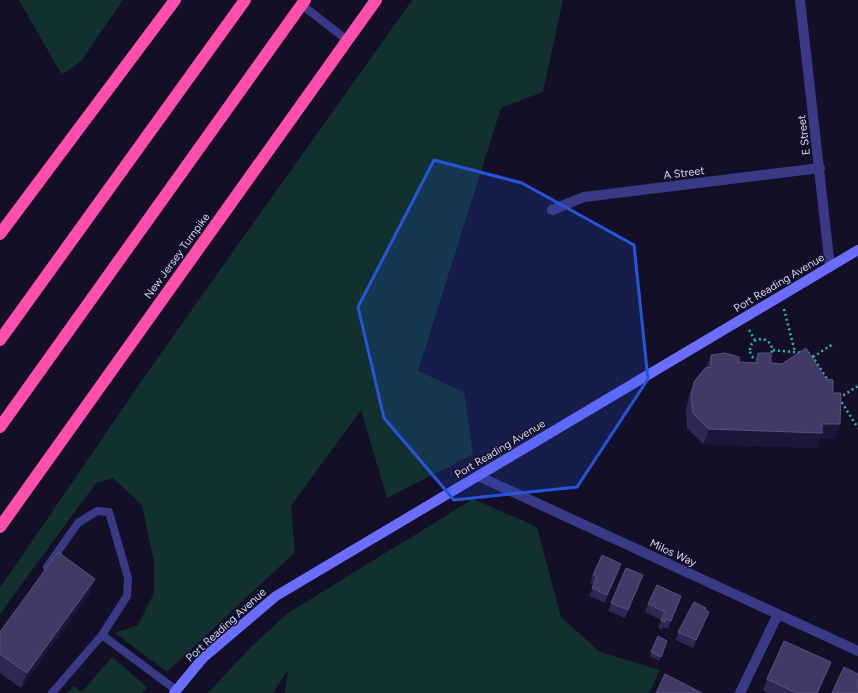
<svg xmlns="http://www.w3.org/2000/svg" width="858" height="693" font-family="Figtree,sans-serif">
<rect width="100%" height="100%" fill="#120f26"/>
<path fill="#12302e" d="M19 0H123L81 61 62 75Z
M412 0H563L543 92 501 108 418 371 464 392 473 454 387 498 361 410 291 506 295 552 167 672 115 633 138 625 154 593V562L142 505 113 478 96 483 0 614V588L149 370Z
M473 499 537 527 561 617 600 652 660 670 649 693H285L288 670 273 693H208L251 647 288 613Z
M112 657 147 687 142 693H67L74 686 82 692Z"/>
<g fill="none" stroke-linecap="round" stroke-linejoin="round">
<path stroke="#2dbaac" stroke-width="2.5" stroke-dasharray="2 3" stroke-linecap="butt" d="M784 309 795 352
M749 330 755 340
M750 350a11 11 0 1 1 22 0a11 11 0 1 1-22 0Z
M773 350 803 353
M808 353 811 354 829 382
M813 357 833 344
M839 398 858 428
M839 398 858 386"/>
<path stroke="#393986" stroke-width="8" d="M302 5 347 40
M47 567 78 523 97 511 109 512 128 578 127 596 102 635 52 693
M102 635 176 690"/>
<path stroke="#393986" stroke-width="10" d="M800 0 830 267
M552 210 584 197 820 168
M478 476 858 651
M740 693 778 614"/>
<path stroke="#6b6dff" stroke-width="10" d="M174 693 203 658 276 596 858 250"/>
<path stroke="#ff4faa" stroke-width="12" d="M0 234 175 0
M0 340 245 0
M0 427 305 0
M0 527 376 0"/>
</g>
<path fill="#2f2855" d="M758 353 771 363 833 393 834 439H820L817 448 703 444 687 428 686 411 689 396 694 382 706 368 711 355 739 362 754 363Z
M619 572 605 603 589 596 594 585 590 583 593 575Z
M643 575 625 618 608 611 611 603Z
M95 579 90 593 21 688 0 673V632Z
M681 596 668 629 663 627 662 630 658 628 661 620 645 612 648 604Z
M706 619 693 648 676 640 678 632Z
M667 641 659 661 650 656 651 652Z
M831 662 827 673 818 693H768L763 690 767 679Z"/>
<path fill="#1c163a" d="M822 424H840L834 439H820L817 448 703 444 709 429Z
M621 564 619 572 605 603 607 595Z
M95 579 90 593 21 688 27 673Z
M709 612 706 619 693 648 696 640Z
M831 662 827 673 818 693H817Z"/>
<path fill="#413a67" stroke="#58527f" d="M806 348 826 379 833 380V393H841L840 424H822V433L709 429 693 413 691 396 694 382 705 368 711 367V355L725 353 739 357V362L757 363 758 353H771V363L782 364Z
M58 552 95 579 27 673 0 654V632Z
M602 555 621 564 607 595 592 588 597 577 593 575Z
M626 568 643 575 628 610 611 603Z
M657 585 681 596 671 621 666 619 665 622 661 620 665 612 648 604Z
M694 602 706 608 705 610 709 612 696 640 678 632Z
M658 636 667 641 661 657 651 652Z
M784 641 831 662 817 693H797L767 679Z
M844 667 858 674V693H832Z
M665 674 702 693H656Z"/>
<path fill="#2655da" fill-opacity="0.2" stroke="#2655da" stroke-width="3" stroke-linejoin="round" d="M434 160 522 183 634 245 648 379 577 487 454 500 384 418 358 307Z"/>
<g text-anchor="middle" dominant-baseline="central" stroke-width="3" stroke-linejoin="round" paint-order="stroke">
<g font-size="11" fill="#d7d4ff" stroke="#120f26">
<text transform="translate(804 135) rotate(-97)">E Street</text>
<text transform="translate(684 173) rotate(-7)">A Street</text>
<text transform="translate(177 256) rotate(-54)">New Jersey Turnpike</text>
<text transform="translate(779 283) rotate(-31)">Port Reading Avenue</text>
<text transform="translate(500 449) rotate(-31)">Port Reading Avenue</text>
<text transform="translate(673 553) rotate(25)">Milos Way</text>
<text transform="translate(226 625) rotate(-42)">Port Reading Avenue</text>
</g>
</g>
</svg>
